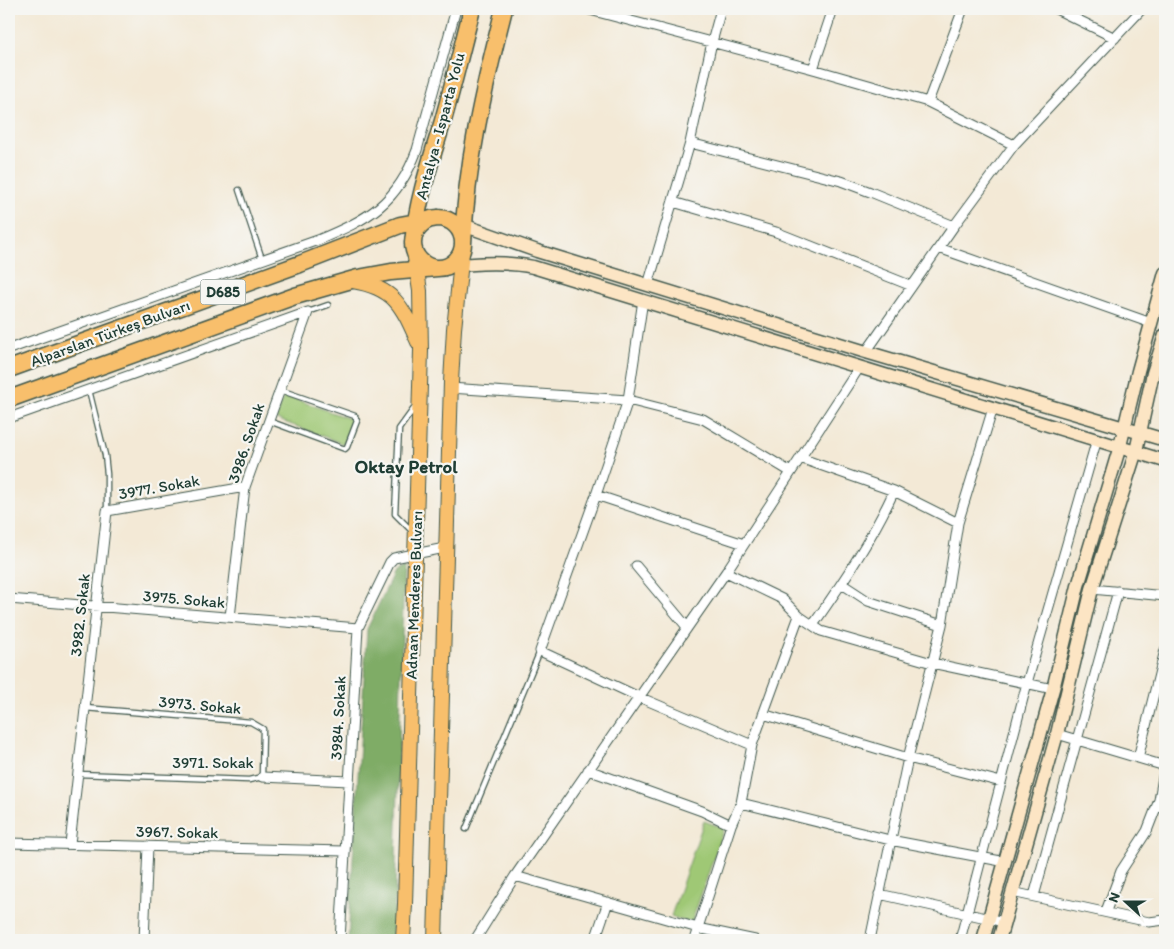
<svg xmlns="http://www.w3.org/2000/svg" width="1174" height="949" font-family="Itim,sans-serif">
<rect width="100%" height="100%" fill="#f6f6f2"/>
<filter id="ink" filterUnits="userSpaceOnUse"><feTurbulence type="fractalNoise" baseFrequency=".02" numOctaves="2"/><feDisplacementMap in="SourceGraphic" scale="10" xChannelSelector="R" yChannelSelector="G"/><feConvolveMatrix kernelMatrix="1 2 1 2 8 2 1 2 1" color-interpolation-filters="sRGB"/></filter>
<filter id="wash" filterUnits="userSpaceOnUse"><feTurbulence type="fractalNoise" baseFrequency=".0096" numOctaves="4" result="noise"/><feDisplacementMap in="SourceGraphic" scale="20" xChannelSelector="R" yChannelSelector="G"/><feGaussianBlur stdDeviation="1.12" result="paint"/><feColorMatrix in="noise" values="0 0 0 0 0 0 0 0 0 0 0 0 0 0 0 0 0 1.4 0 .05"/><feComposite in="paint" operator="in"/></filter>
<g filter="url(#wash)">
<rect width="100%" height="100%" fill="#f3e9d6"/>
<path fill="#9fc875" stroke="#5f8254" d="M284 395 353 420 344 444 276 419Z
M704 821 724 828 691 924 671 916Z"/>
<path fill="#7fac66" stroke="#4f744d" d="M404 567 395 900 392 940H348L367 629 394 572Z"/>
</g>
<g filter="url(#ink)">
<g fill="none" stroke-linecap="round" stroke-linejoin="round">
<defs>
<path id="lane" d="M239 190 262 259
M308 312 328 305
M89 390 105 455 107 474V511
M269 421 345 449 347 447 357 421 355 416 280 390
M413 532 395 514 399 429 415 407
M78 774 249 780 262 777 263 729 251 722 85 708
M466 829 540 651"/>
<path id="street" d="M586 9 813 69 928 102 1014 145
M1056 9 1115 38
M813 69 833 9
M928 102 963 9
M690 143 841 181 873 193 954 226
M673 202 776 232 912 286
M939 248 1151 323
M648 285 690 143 712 42 721 9
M643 300 628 400 596 495 540 651 639 697 752 745
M9 349 318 240C368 219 397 204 417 150L456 9
M866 352 954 226 1014 145 1142 9
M450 388 628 400 703 419 791 472
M9 418 308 312
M800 458 894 491 958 523
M596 495 744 544
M636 566 687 627
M726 572 782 599 799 616 821 631 932 663 1053 689
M842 584 868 601 942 625
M1092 589 1165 596
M9 599 358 628
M230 617 245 487 308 312
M813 625C843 582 872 539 894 491
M763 714 908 758 1001 782
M1057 734 1165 766 1159 800 1147 831 1121 871 1106 911
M1138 758 1165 650
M588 770 702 811 731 825
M262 777 349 781
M741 803 890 840 1006 862
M9 843 345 851
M70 844 107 511 245 487
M515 876 726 572 859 368
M1012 892 1149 922 1165 920
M879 894 1004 922
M1034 896 1118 591
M144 940 148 846
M340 940 358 628 390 562 394 558 445 548
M475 940 515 876 698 928 755 940
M595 940 608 902
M694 940 731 825 741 803 752 745 799 616
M870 940 908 758 942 625 958 523 993 408
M960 940 1027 683 1097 439"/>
<path id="secondary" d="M446 219 537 251 866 352 1165 440
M445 267C474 263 504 261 533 267L1165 461
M983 940 1053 689 1078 586 1120 446 1138 371 1165 273
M999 940 1057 734 1092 589 1136 451 1153 373 1165 335"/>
<path id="primary" d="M353 281C395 288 402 306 418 342
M403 940 405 904 421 351 420 291 414 251
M435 940 451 382 454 329 462 252"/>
<path id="highway" d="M413 243a25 25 0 1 1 50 0a25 25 0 1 1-50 0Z
M413 243C417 202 430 163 442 124 453 86 462 47 472 9
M463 244C466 164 484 87 504 9
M9 369 300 264 400 225 438 218
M9 399 295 296 358 278 391 272 437 268"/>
</defs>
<use href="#lane" stroke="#3f574c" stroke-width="7"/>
<use href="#street" stroke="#3f574c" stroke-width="11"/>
<use href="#secondary" stroke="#3f574c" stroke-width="15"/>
<use href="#primary" stroke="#3f574c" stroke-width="16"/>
<use href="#highway" stroke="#3f574c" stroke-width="19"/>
<use href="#lane" stroke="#fff" stroke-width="4.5"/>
<use href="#street" stroke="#fff" stroke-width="9"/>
<use href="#secondary" stroke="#fce5c4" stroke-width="12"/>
<use href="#primary" stroke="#f8bf6c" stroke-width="14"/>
<use href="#highway" stroke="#f8bf6c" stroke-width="16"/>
</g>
</g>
<g text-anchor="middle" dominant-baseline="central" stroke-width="4.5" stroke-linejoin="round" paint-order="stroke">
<rect fill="#f6f6f2" stroke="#60746d" stroke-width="1" x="200.5" y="279.5" width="45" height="25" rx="4"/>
<g font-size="15" font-weight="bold" fill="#1f3d34">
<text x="223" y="292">D685</text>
</g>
<g font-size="16" fill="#1f3d34" stroke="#f6f6f2">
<text transform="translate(440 126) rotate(-75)">Antalya - Isparta Yolu</text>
<text transform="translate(110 333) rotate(-20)">Alparslan Türkeş Bulvarı</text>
<text transform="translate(246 443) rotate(-71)">3986. Sokak</text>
<text transform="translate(159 487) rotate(-10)">3977. Sokak</text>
<text transform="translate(414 595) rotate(-88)">Adnan Menderes Bulvarı</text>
<text transform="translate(184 599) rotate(5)">3975. Sokak</text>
<text transform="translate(80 615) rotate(-84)">3982. Sokak</text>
<text transform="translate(200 705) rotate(5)">3973. Sokak</text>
<text transform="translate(338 718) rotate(-87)">3984. Sokak</text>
<text x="213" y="762">3971. Sokak</text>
<text transform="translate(177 832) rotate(1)">3967. Sokak</text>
</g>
<g font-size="19" font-weight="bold" fill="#1f3d34" stroke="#f6f6f2">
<text x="406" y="466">Oktay Petrol</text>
</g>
</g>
<rect width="1174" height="949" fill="none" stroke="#f6f6f2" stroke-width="30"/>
<g transform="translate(1126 902) rotate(291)" stroke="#f6f6f2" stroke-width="4" paint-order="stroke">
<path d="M0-4L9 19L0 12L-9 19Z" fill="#1f3d34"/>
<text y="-8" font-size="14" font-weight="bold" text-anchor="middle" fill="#1f3d34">N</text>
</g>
</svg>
